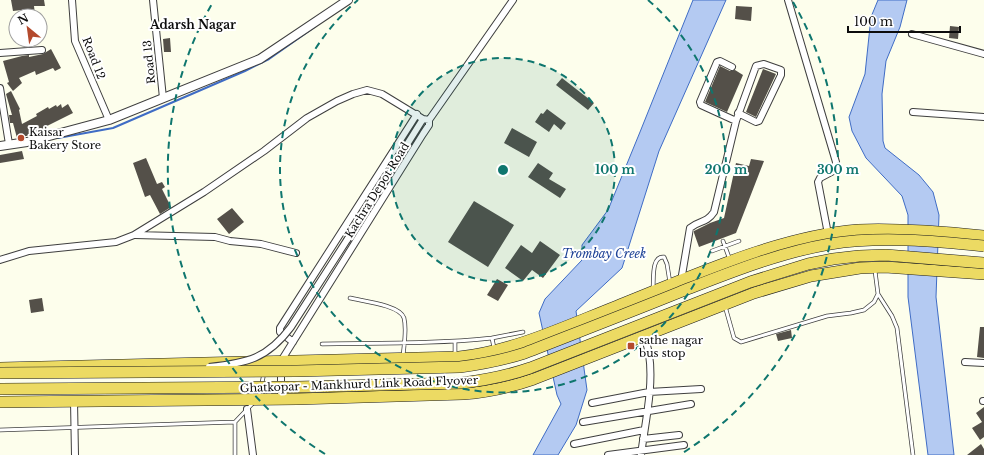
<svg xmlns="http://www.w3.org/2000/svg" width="984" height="455" font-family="'Libre Baskerville',serif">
<rect width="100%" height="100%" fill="#fdfeec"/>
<path fill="#b4caf2" stroke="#3f6cc5" d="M693 0H726L659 151 622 268 576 311 587 390 576 425 558 455H533L561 404 557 395 539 313 545 299 582 260V245L608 210 640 132Z
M878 0H907L900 27 886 61 882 94 883 141 885 148 919 175 933 192 939 215 936 297 954 455H928L908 297V215L902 196 866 158 852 131 849 117 865 74 871 17Z"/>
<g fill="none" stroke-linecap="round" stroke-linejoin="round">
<path stroke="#3f6cc5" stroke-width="2" d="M58 138 113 128 245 71 269 59 316 26"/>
</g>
<path fill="#545049" d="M11 0H44L45 6H34L35 15 23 16 22 10 13 11Z
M736 6 752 7 751 21 735 19Z
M950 26 959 27 958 39 949 38Z
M170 38 171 52H164L163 39Z
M51 49 61 68 55 71 53 68 36 75 35 71 19 78 22 83 13 91 7 83 9 82 3 61 22 56 29 55V57L43 54Z
M720 66 730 71 735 70 743 75 727 112 705 102Z
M763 69 776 74 756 117 746 112Z
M562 78 594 103 588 110 556 85Z
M11 91 20 109 19 110 22 124 37 116 36 114 48 107 49 109 56 105 57 107 61 104 62 108 68 104 73 113 43 128 45 132 17 138 13 123H10L9 115H12L6 94Z
M547 109 566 123 561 130 554 124 549 132 535 122 541 113 543 114Z
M512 128 537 142 529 157 504 143Z
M22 151 24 159 0 163V155Z
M146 158 157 184 162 182 165 187 162 189 171 207 160 214 150 195 145 197 133 163Z
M751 159 764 161 736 233 699 247 694 233V231L710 223 724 218 736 163 749 166Z
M538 163 553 173 549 179 566 189 560 198 528 177Z
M474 201 514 225 488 267 448 242Z
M232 208 244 222 229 234 217 219Z
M540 241 560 255 543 278 532 270 523 281 505 268 521 245 532 253Z
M497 279 508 285 498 301 487 295Z
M42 298 44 311 31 313 29 300Z
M980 327H984V358L977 357Z
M791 330 792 338 778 341 776 334Z
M984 407V437L980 440 972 428 982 422 976 413Z
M981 444 984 449V455H967Z"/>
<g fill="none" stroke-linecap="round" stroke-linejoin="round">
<defs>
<path id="service" d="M723 241 730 260
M712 251 739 241
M653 288C654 279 651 256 664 257L667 264 670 283
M878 294 892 316 897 328 913 455
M350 298C362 301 400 305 404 318 407 330 404 345 403 356
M725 306 734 338 741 342 827 316 851 313 864 310 874 302 878 294 875 271
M492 338 523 332
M455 342V354
M322 344C379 343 436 344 492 338L494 348
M259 397 264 373
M235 422V455
M0 430 235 422 254 402"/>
<path id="minor" d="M72 0 75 41 109 120
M153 0 163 98
M788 0 836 162 835 170 820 178 818 182 828 234
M912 34 984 54
M0 53 42 50
M732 67 720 61 717 62 700 102 701 105 736 121
M0 88 9 144
M913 112 984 117
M135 235 215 237 230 241 261 244 296 253
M347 240 423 119
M0 260 29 251 116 242 134 235 204 192 264 151 307 118 337 101 353 94 367 90 382 94 423 119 429 120
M681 281 690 228C699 220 706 224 714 212L736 121 756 66 764 64 781 70V75L759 121 756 122 738 113
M293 342 280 332V328L417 114
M965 362 984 363
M281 399V361L423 134 429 125V120L513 0
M74 401 75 455
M983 401H984
M592 403 649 392 701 389
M247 409 253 455
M583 422 691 404
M643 439 679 435
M574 444 644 430
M608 455 684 445
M641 455C645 423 654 386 649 354 648 348 646 342 644 336"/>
<path id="tertiary" d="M0 146 27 142 109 120 260 59 348 0"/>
<path id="trunk" d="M0 368 459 357C514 351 566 326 617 306 691 277 778 236 858 230 898 228 944 232 984 236
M0 402 297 399 463 394C488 392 511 387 534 379L754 293 811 276 860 268 885 267 984 274"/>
</defs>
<use href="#service" stroke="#3f3f3f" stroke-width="4.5"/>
<use href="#minor" stroke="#3f3f3f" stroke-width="8"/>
<use href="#tertiary" stroke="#3f3f3f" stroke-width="10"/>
<use href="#trunk" stroke="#1d1d1d" stroke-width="12"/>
<use href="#service" stroke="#fff" stroke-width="3"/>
<use href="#minor" stroke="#fff" stroke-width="6"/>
<use href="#tertiary" stroke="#fff" stroke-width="8"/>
<use href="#trunk" stroke="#ecda63" stroke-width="11"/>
<defs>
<path id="minor-bridge" d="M209 367C247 363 267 359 291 327L347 240"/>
<path id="trunk-bridge" d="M0 373 297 371 460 367C483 364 503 360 525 353 576 333 628 313 680 292 729 273 778 253 830 244 878 236 936 241 984 246
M0 389 297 387 462 383C486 380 507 376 530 368L750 282 808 264 833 259 859 256 886 255 984 263"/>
</defs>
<use href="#minor-bridge" stroke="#3f3f3f" stroke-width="8" stroke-linecap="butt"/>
<use href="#trunk-bridge" stroke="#1d1d1d" stroke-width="12" stroke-linecap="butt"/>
<use href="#minor-bridge" stroke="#fff" stroke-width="6"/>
<use href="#trunk-bridge" stroke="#ecda63" stroke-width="11"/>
</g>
<circle cx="503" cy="170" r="112" fill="#0f766e" fill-opacity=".12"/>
<g fill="none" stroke="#0f766e" stroke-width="2" stroke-dasharray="7 5">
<circle cx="503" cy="170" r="112"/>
<path d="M648 0A223 223 0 1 1 358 0"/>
<path d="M325 454A335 335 0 0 1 213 2M793 2A335 335 0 0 1 681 454"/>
</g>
<g fill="#b44a2d" stroke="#fff" stroke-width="1.5">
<circle cx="21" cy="138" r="4"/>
<rect x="627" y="342" width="8" height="8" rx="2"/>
</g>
<g text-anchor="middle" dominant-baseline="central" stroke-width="4" stroke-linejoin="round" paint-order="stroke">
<g font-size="11" fill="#0c0c0c" stroke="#fff">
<text transform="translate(94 58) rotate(69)">Road 12</text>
<text transform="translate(149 62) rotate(-96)">Road 13</text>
<text transform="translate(377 190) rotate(-58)">Kachra Depot Road</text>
<text transform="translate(359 384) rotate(-2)">Ghatkopar - Mankhurd Link Road Flyover</text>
</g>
<g font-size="11" fill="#0c0c0c" stroke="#fff" text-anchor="start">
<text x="29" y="132">Kaisar<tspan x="29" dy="13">Bakery Store</tspan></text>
<text x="639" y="340">sathe nagar<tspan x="639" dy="13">bus stop</tspan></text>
</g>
<g font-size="12" font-weight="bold" fill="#0c0c0c" stroke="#fff">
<text x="193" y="24">Adarsh Nagar</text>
</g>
<g font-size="12" font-style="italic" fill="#1d4196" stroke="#fff">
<text x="604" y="253">Trombay Creek</text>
</g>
</g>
<circle cx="503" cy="170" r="6" fill="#0f766e" stroke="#fff" stroke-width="2"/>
<g font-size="12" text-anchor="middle" font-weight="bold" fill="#0f766e" stroke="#fff" stroke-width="4" stroke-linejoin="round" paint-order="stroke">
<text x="615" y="174">100 m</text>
<text x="726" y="174">200 m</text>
<text x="838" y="174">300 m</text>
</g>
<g transform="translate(28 28) rotate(331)"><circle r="19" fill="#ffffff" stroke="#9e9e9e"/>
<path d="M0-3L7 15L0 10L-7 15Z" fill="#b44a2d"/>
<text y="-6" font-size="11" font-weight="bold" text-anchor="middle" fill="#0c0c0c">N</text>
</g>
<path d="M848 26v6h112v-6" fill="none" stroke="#0c0c0c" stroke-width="2"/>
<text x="854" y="26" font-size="12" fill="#0c0c0c" stroke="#ffffff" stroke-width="3" paint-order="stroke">100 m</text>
</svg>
